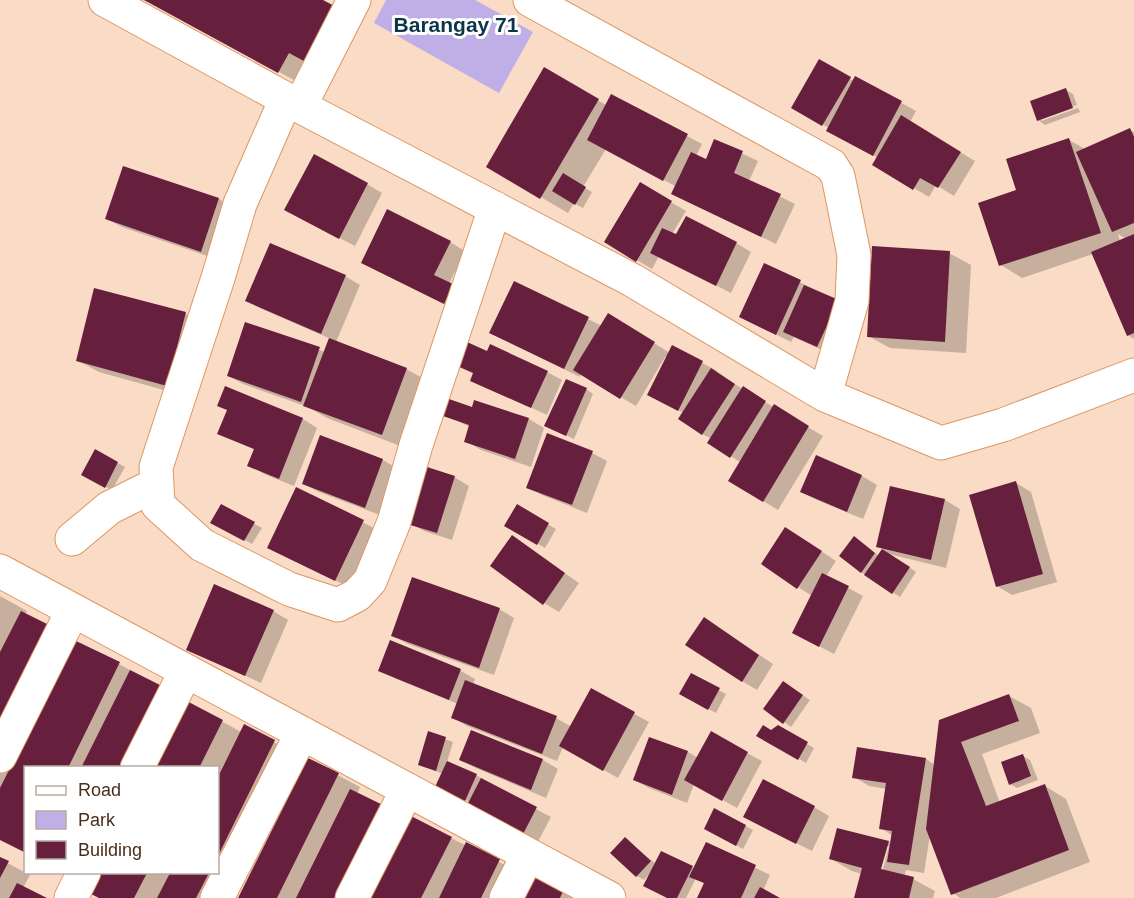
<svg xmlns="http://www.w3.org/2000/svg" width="1134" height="898" font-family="Helvetica,sans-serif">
<rect width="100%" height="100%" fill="#f9dbc6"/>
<path fill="#bfafe6" d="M386 0H475L533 32 499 93 374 23Z"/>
<path fill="#0003" fill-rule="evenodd" d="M145 0H320L304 60 294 80Z
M820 61 854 81 856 78 916 111 910 122 975 161 954 196 936 185 929 197 914 188 878 158 842 139 829 128 793 108Z
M544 69 606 105 687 136 702 144 696 156 707 161 715 141 758 161 749 181 795 204 776 244 688 202 677 187 606 149 583 187 592 192 583 208 574 203 568 213 488 166Z
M1066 90 1073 94 1077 105 1041 118V121L1078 108 1080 112 1045 125 1038 120Z
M1130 130 1134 132V339L1128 335 1093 254 1022 278 1001 265 1018 191 1069 140 1085 149ZM1118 234 1126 239 1120 241Z
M124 168 219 199 234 208 216 259 122 227 107 219Z
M367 184 382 193 355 246 301 218Z
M640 184 686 211 672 234 736 243 751 252 731 293 659 256 652 269 606 242Z
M450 242 465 251 449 284 459 311 378 271Z
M949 253 971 265 966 353 890 348 868 336Z
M765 265 838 301 833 355 794 337 791 342 741 317Z
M345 276 360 285 336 342 406 369 428 381 403 447 327 418 308 407 243 384 229 376 246 323 325 352 331 339 262 309 247 301Z
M515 283 602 326 623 324 670 353 673 347 717 371 716 373 743 389 823 436 778 510 763 501 740 462 709 442 712 439 702 434 684 413 664 403 667 358 665 357 636 406 581 374 580 377 506 341Z
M96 290 186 314 207 326 189 397 99 372 77 360Z
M488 353 547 372 562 380 547 415 472 380Z
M226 388 303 419 317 428 294 486 264 474 249 465 255 450 219 433 228 410Z
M586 389 593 394 574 439 553 429Z
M475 402 529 419 544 428 531 467 481 450 466 441 470 427 445 415 473 409Z
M321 437 383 460 398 469 380 515 319 492 304 484Z
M96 451 125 467 112 490 83 475Z
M592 453 607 461 587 513 542 495 528 487Z
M816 457 862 476 877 485 863 519 817 500 802 492Z
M454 477 469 486 452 540 424 531 409 523Z
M1016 483 1031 492 1057 582 1012 595 997 586Z
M892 488 945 500 960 509 946 568 889 554 916 572 900 597 861 572V542L879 556 883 549 878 546Z
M297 489 378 530 351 588 284 556Z
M221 506 262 528 252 544 212 522Z
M517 507 556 529 545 548 506 525Z
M512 537 579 583 559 612 544 603Z
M800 537 836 561 826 576 863 596 834 654 809 641 812 596 798 587Z
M0 596 27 611 25 615 119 664 241 732 244 726 296 754 224 898H101L89 886 61 872H218V768H26L0 840Z
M499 609 514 618 494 675 408 644 393 636Z
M273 611 288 620 261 683 188 649Z
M719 628 773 664 757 690 742 681Z
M391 642 461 671 475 679 473 685 556 718 572 727 591 690 649 722 618 778 563 747 557 761 467 726 453 717 458 704 394 678 380 670Z
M691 675 726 694 716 713 681 694Z
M790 687 810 700 791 727 765 709Z
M1009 696 1031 708 1040 733 982 754 1000 803 1045 786 1066 799 1090 862 996 898H960L953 893 930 835 924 873 906 870 904 876 913 879 935 891 933 898H856L862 874 852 871 831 859 888 842 892 844 893 836 881 828 887 789 869 786 854 777 858 748 926 759 935 765ZM886 846H889L881 877 878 876Z
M778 727 814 748 806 763 759 735 771 732Z
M472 732 543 760 558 769 546 798 476 768 461 760Z
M429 733 453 742 447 762 476 775 483 779 482 781 551 817 534 849 470 802 444 791 443 774 420 765Z
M650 738 688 752 698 758 747 753 762 761 737 808 694 784 687 803 649 788 634 780Z
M1023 756 1030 760 1038 780 1017 788 1010 784Z
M309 760 360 787 357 794 367 898H240Z
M814 807 829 816 812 851 760 825Z
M715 810 753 830 743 849 706 829Z
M451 838 521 873 508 898H372Z
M625 839 656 864 661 853 695 869 707 844 770 875 763 891 777 898H698L705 884 696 878 686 898H669L650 873 644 880 637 876Z
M0 859 30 875 23 888 44 898H0Z
M532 877 563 893 572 898H522Z"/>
<path fill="#671f3e" d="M144 0H323L342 10 313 66 289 53 278 73Z
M819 59 851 77 822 126 791 108Z
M544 67 599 99 540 199 486 167Z
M855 76 902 101 873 156 826 131Z
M1066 88 1073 108 1037 121 1030 101Z
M611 94 688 134 663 181 587 140Z
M901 115 961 152 938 188 920 178 913 190 872 165Z
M1130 128 1134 137V223L1112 232 1076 152Z
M1069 138 1101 233 999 266 978 203 1016 190 1006 159Z
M714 139 743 151 734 173 781 194 761 237 671 194 691 152 706 159Z
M314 154 368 183 339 239 284 210Z
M123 166 219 198 201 252 105 219Z
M563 173 586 187 575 205 552 191Z
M640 182 672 201 636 262 604 242Z
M387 209 451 241 434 275 453 284 444 304 361 263Z
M686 216 737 242 716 286 650 253 662 228 676 234Z
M1134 234V333L1127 336 1091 252Z
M270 243 346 275 321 334 245 301Z
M872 246 950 251 945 342 867 337Z
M764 263 801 280 776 335 739 317Z
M514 281 589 317 564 369 489 333Z
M804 285 839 300 817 347 783 332Z
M94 288 186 312 167 386 76 361Z
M608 313 655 342 620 399 573 370Z
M245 322 320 347 301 402 227 376Z
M329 338 407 368 382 435 303 406Z
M467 342 487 351 490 344 548 371 531 408 470 381 473 373 457 366Z
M672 345 703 361 678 411 647 395Z
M711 368 735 384 702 435 678 419Z
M566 379 587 388 566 436 544 426Z
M225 386 303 418 279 479 247 466 254 449 217 434 227 410 217 406Z
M743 386 766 401 730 458 707 443Z
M449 399 472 407 474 400 529 418 515 459 464 442 469 425 443 416Z
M774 404 809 426 763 502 728 481Z
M547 433 593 451 572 505 526 488Z
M320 435 383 459 365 508 302 484Z
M95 449 118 462 105 488 81 475Z
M816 455 862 475 847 512 800 492Z
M424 466 455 476 437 533 407 524Z
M1016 481 1043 574 996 587 969 495Z
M890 486 945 499 931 560 876 547Z
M296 487 364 520 335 581 267 548Z
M221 504 255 522 244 541 210 523Z
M517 504 549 523 537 545 504 526Z
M785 527 822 551 797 589 761 564Z
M512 535 565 573 543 605 490 566Z
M854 536 875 553 861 573 839 556Z
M882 549 910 567 892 594 864 575Z
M822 573 849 586 819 647 792 633Z
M412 577 500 608 479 668 391 636Z
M214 584 274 610 245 676 186 650Z
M21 611 51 626 0 730V652Z
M704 617 759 655 742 682 685 645Z
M74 640 120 662 68 768H26V853L0 840V788Z
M390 640 461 669 449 700 378 671Z
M130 670 160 685 119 768H81Z
M691 673 720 688 708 710 679 694Z
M465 680 557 716 542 754 451 718Z
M783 681 803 695 783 724 763 709Z
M591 688 635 712 603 771 559 746Z
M1009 694 1019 721 961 742 986 806 1045 784 1069 850 951 895 926 829 939 720Z
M181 698 223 720 199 768H146Z
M244 724 275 740 218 856V777Z
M763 725 771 730 778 725 808 742 798 760 756 736Z
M471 730 543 759 531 790 459 760Z
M428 731 446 737 436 771 418 765Z
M711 731 748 752 722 801 684 780Z
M649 737 688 751 672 795 633 780Z
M857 747 926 758 909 865 887 862 892 831 879 829 886 783 852 778Z
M1023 754 1031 776 1009 785 1001 762Z
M308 758 339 773 277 898H238Z
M447 761 477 774 465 801 435 787Z
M481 778 537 807 519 842 463 813Z
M763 779 815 806 796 844 743 817Z
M350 789 385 806 339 898H296Z
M714 808 746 825 736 846 704 829Z
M411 816 452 837 421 898H371Z
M837 828 889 841 881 869 914 877 909 898H854L862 868 829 859Z
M625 837 651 861 636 877 610 853Z
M466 842 500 859 481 898H439Z
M706 842 756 865 741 898H697L704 883 689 877Z
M661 851 693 866 677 898H667L643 886Z
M0 857 9 861 0 878Z
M94 873H147L134 898H99L85 891Z
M170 873H209L196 898H157Z
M531 875 563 891 560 898H520Z
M17 883 47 898H9Z
M760 887 780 898H754Z"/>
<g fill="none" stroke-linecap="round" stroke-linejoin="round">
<defs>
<path id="minor" d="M105 0 286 99 632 280 825 395 941 443 1003 425 1134 375
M530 0 831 165 838 176 854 255 852 301 825 395
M286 99 240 204 218 278 156 467 158 505 202 545 289 589 338 605 357 595 370 581 394 522 416 445 495 208
M300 106 354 0
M72 539 109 508 157 484
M0 571 609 898
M0 756 73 610
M137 768 186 671
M71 898 84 872
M217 898 302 733
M352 898 407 790
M506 898 528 855"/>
</defs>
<use href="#minor" stroke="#dc9763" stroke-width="35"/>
<use href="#minor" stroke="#fff" stroke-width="33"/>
</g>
<g text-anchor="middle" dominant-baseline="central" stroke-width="6" stroke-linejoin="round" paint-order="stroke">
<g font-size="21" font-weight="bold" fill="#0c354c" stroke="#fff">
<text x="456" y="24">Barangay 71</text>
</g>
</g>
<rect x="24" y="766" width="195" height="108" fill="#ffffff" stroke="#b7aba3" stroke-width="1.5"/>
<rect x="36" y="786" width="30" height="9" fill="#ffffff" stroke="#b7aba3" stroke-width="1.5"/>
<text x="78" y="796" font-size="18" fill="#4b2e19">Road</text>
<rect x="36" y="811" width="30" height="18" fill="#bfafe6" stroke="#b7aba3" stroke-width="1.5"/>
<text x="78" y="826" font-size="18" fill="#4b2e19">Park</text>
<rect x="36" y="841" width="30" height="18" fill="#671f3e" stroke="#b7aba3" stroke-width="1.5"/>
<text x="78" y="856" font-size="18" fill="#4b2e19">Building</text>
</svg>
